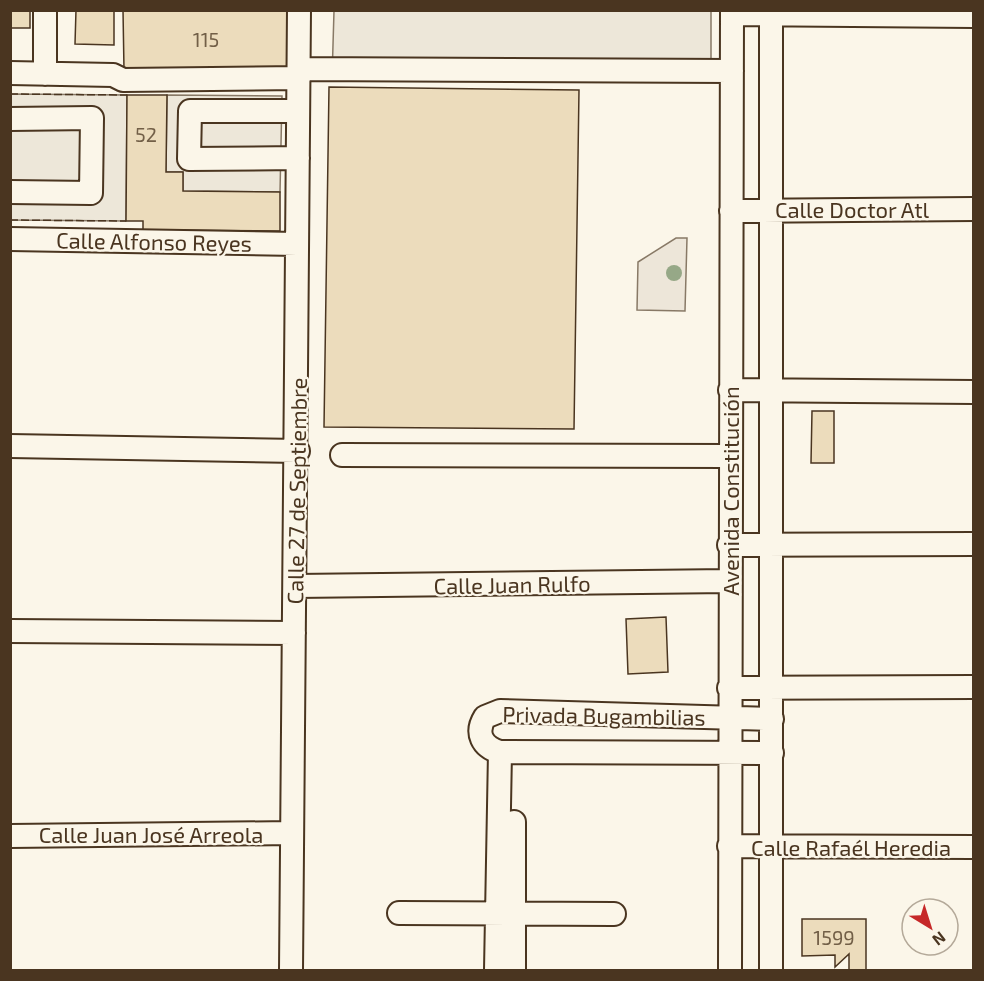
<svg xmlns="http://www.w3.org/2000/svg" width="984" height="981" font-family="'Exo 2',sans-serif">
<rect width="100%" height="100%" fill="#fbf6e9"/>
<path fill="#ede6d9" stroke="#887966" stroke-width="1.5" d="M676 238H687L685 311 637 310 638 262Z"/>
<path fill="#ede7d9" stroke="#887966" stroke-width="1.5" d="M334 11H711V81L332 79Z
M11 94 127 95 126 221 11 220Z
M167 95 282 96 280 192 183 191V172H166Z"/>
<path fill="#ecdcbc" stroke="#4a3520" stroke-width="1.5" d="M10 10H30V28H10Z
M76 10H114V45L75 44Z
M123 10H288L289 67 124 70Z
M329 87 579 90 574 429 324 427Z
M127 95H167L166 172H183V191L280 192V231L143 230V221H126Z
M812 411H834V463H811Z
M666 617 668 672 628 674 626 619Z
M802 919H866V970H849V954L835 967V955L802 956Z"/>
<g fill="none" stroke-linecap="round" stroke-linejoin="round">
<defs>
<path id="minor" d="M732 14 974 16
M299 69 732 71
M10 73 113 75 123 80 299 78
M45 74V10
M10 119 92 118 91 193 10 192
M298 158 189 159 190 111H298
M731 211 974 209
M10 239 297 244
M730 390 974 392
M10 446 298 451
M342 455 729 456
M729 545 974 544
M296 586 729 581
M10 631 294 633
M729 688 974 687
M772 753 500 752C482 747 475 733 485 717L500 711 772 719
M514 822V970
M10 836 291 833
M729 846 974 847
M399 913 614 914
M291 970 299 10
M496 970 500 752
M730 970 732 10
M771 970V10"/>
</defs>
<use href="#minor" stroke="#4a3520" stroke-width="26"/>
<use href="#minor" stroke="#fbf6e9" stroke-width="22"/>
<path stroke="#4a3520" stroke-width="1.5" stroke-dasharray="8 3" stroke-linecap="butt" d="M10 94 127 95
M10 220 126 221"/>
</g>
<circle fill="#96a887" cx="674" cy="273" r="8"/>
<g text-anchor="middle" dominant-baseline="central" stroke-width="4.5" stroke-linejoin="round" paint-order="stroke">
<g font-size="20" fill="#725f47">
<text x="206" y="39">115</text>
<text x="146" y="134">52</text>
<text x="834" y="937">1599</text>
</g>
<g font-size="22" fill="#4a3520" stroke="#fbf6e9">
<text x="852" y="209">Calle Doctor Atl</text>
<text transform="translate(154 241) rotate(1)">Calle Alfonso Reyes</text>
<text transform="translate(296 491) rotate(-89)">Calle 27 de Septiembre</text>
<text transform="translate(730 491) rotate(-90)">Avenida Constitución</text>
<text transform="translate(512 584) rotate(-1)">Calle Juan Rulfo</text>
<text transform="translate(604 715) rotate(1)">Privada Bugambilias</text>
<text x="151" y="834">Calle Juan José Arreola</text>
<text x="851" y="847">Calle Rafaél Heredia</text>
</g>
</g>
<rect width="984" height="981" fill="none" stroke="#4a3520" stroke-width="24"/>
<g transform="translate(930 927) rotate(142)"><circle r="28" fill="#fbf6e9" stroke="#b4a999" stroke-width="1.5"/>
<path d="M0-4.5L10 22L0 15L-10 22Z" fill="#c62828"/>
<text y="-9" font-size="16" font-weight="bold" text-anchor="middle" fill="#4a3520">N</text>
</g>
</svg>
